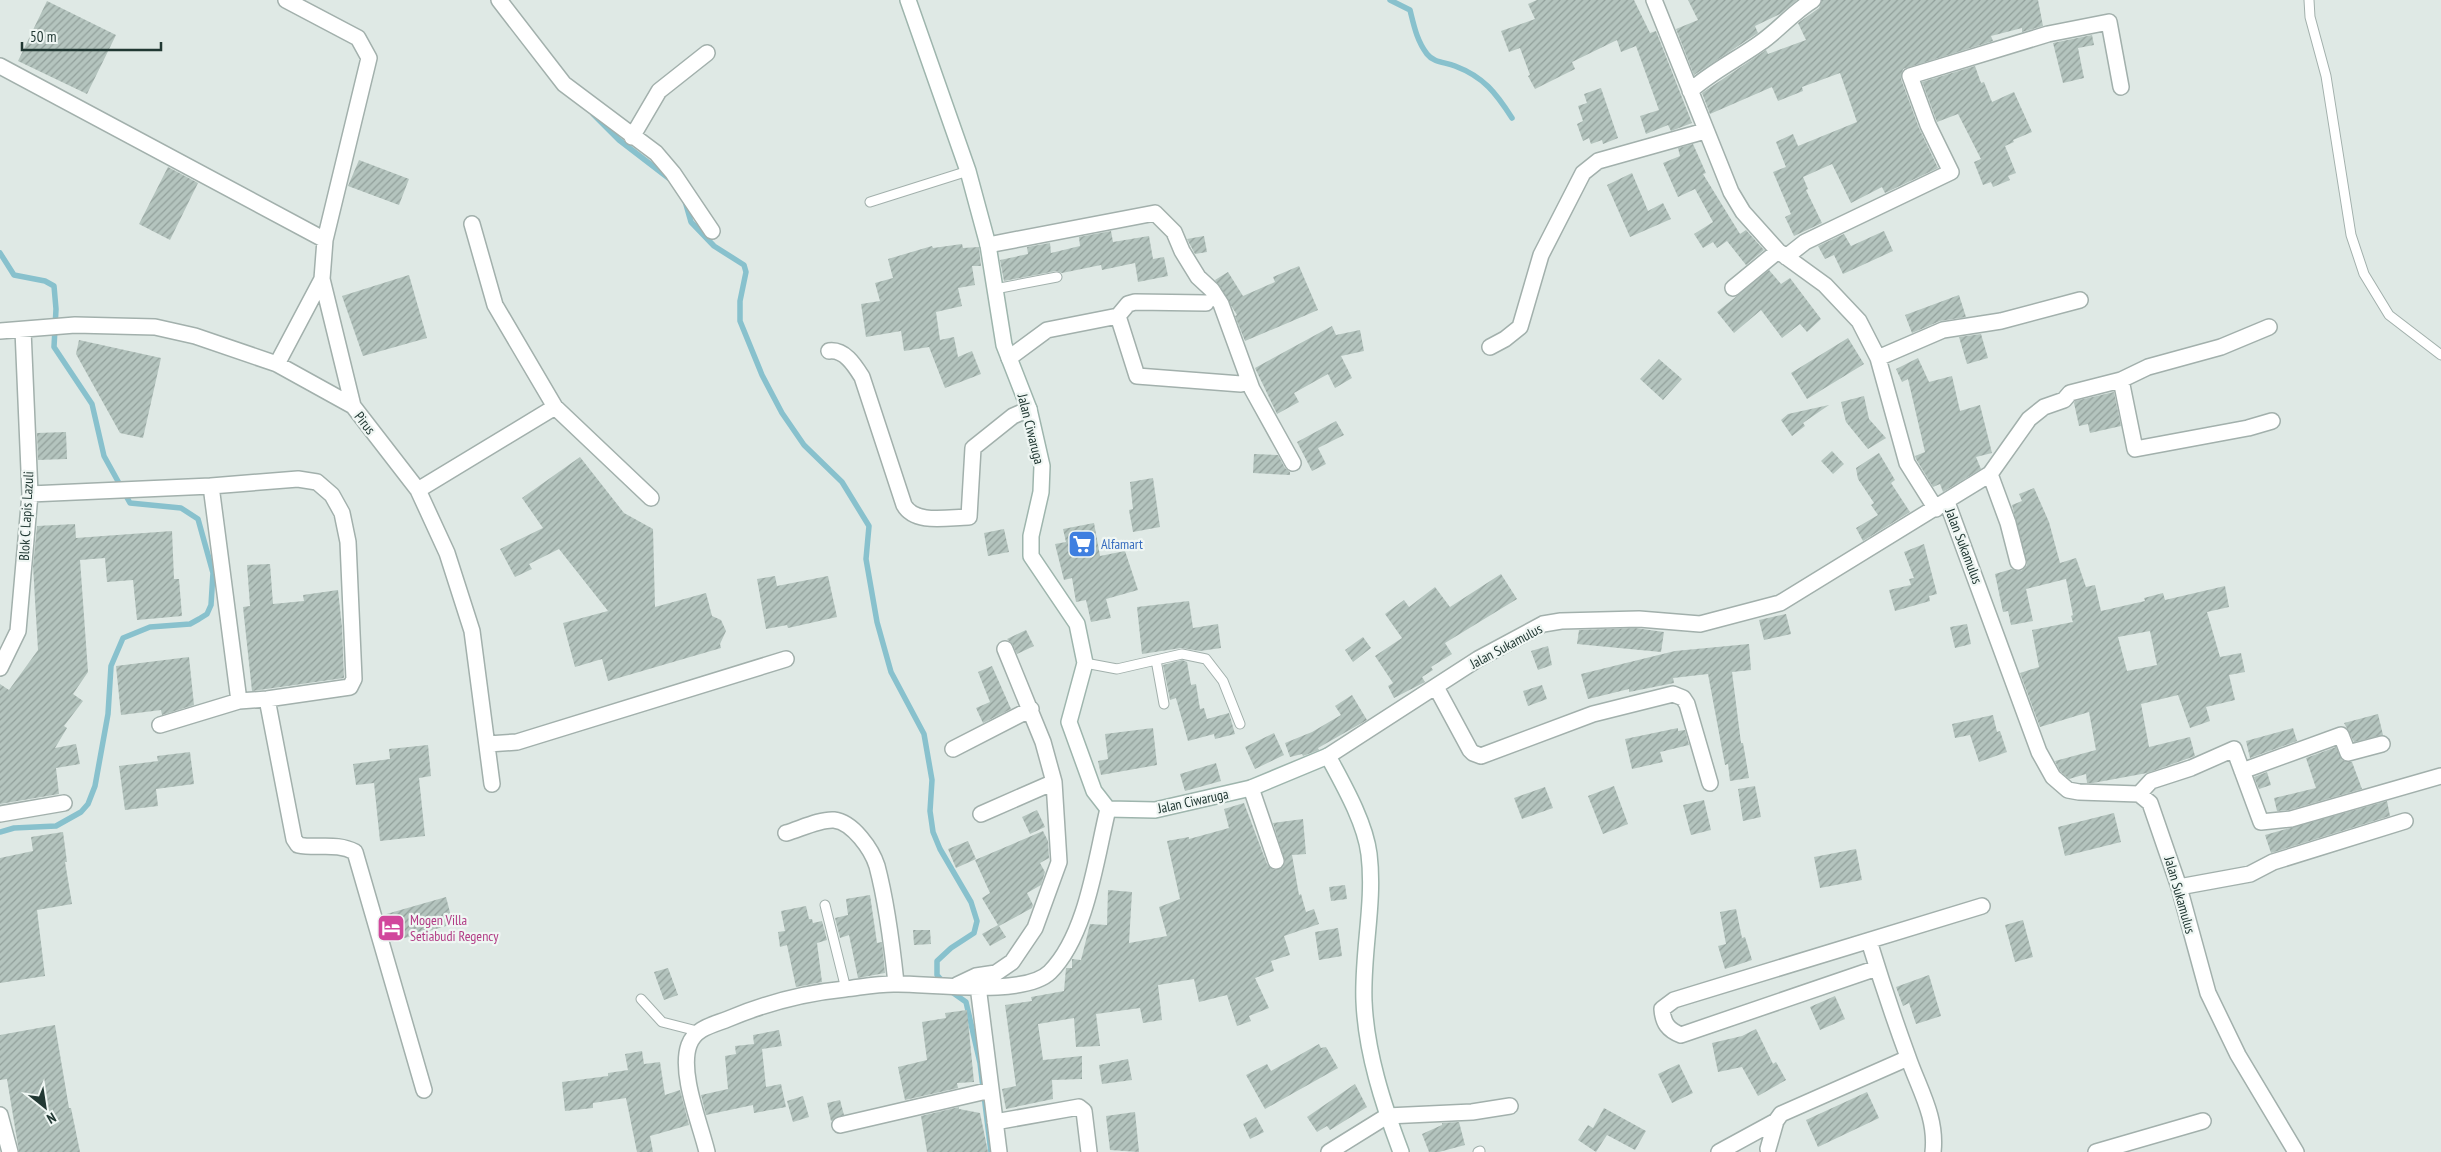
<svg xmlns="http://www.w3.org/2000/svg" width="2441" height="1152" font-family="'PT Sans Narrow',sans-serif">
<defs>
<pattern id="building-hatch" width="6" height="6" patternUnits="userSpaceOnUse" patternTransform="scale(1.25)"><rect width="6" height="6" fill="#b4c4be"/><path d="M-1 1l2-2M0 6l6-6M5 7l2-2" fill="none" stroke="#92a09b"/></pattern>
</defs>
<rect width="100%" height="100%" fill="#dfe9e5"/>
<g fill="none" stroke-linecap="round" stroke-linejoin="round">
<path stroke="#88c1cd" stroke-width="5.5" d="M1390 0 1410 10C1414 26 1417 41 1427 54 1434 63 1445 62 1455 66 1484 77 1496 93 1512 118
M593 114 619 140 671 180
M685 201 691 222 714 246 744 265 746 272 740 301V321L762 375 782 413 804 445 842 482 869 526 866 559 877 622 891 672 924 734 932 780 930 811 933 832 940 849 971 902 977 921 974 933 951 948 937 961V975L944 983
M0 253 14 275 45 281 54 286 56 309 54 347 92 404 104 456 130 503 181 508 198 519 213 573 211 605 207 614 199 619 190 624 150 627 123 638 111 666 108 714 95 786 88 804 81 812 56 826 14 828 0 832
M949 990 966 1002 980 1063 991 1152"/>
</g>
<path fill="url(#building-hatch)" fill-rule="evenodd" d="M1537 0H1634L1650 33 1656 31 1692 123 1671 131 1668 125 1646 134 1640 116 1659 110 1636 46 1621 52 1617 40 1572 62 1575 69 1535 89 1528 76 1530 75 1520 48 1509 52 1501 31 1535 19 1528 4Z
M1688 0H1797L1780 14 1755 26 1758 33 1694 75 1676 29 1698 20Z
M1822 0H2038L2043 26 2022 32V28L1991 36 1993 41 1903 69 1901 79 1919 128 1938 168 1885 193 1882 187 1851 203 1832 164 1803 177 1808 189 1806 190 1822 223 1794 236 1785 217 1791 214 1773 172 1786 167 1776 142 1793 134 1798 146 1857 122 1840 73 1802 87 1803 91 1778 101 1772 87 1710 114 1702 93 1766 50 1768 54 1806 40 1798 23 1819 8Z
M47 1 116 35 87 94 18 61Z
M2092 35 2094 45 2078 48 2084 78 2063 83 2053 43Z
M1975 66 1981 83 1984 82 1992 102 2014 92 2032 132 2013 140 2014 142 2005 146 2016 173 2008 176 2010 180 1993 187 1991 182 1983 185 1974 162 1981 159 1958 114 1937 122 1922 82Z
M1601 88 1618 138 1603 144 1602 140 1591 144 1589 138 1583 141 1577 124 1583 121 1578 106 1587 103 1584 94Z
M1693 144 1706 173 1703 174 1740 234 1746 230 1764 250 1746 265 1727 241 1717 248 1713 242 1703 248 1694 234 1713 222 1695 189 1678 197 1663 163 1680 156 1678 148Z
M359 160 409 179 399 205 348 186Z
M168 167 198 183 170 240 139 224Z
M1632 173 1648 211 1663 203 1671 219 1630 237 1607 185Z
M1111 231 1113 242 1149 236 1153 259 1164 257 1168 276 1138 282 1135 263 1102 270 1101 265 1062 273 1056 271 1004 281 1000 260 1028 254 1027 247 1050 243 1051 253 1080 246 1079 237Z
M1884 231 1893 251 1843 274 1834 255 1825 259 1818 246 1844 234 1851 246Z
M1204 236 1207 252 1195 254 1187 239Z
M962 244 963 248 979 247 981 266H972L975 285 958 288 962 306 936 312 940 340 954 337 958 357 972 351 981 374 945 388 929 347 904 351 901 331 866 337 861 304 880 301 875 283 893 278 888 259 932 246 933 248Z
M1299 266 1318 310 1245 341 1235 316 1237 315 1215 280 1228 272 1243 296 1275 282 1273 277Z
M1769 270 1781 284 1790 278 1821 319 1807 332 1800 324 1782 338 1761 310 1734 333 1717 312Z
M409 275 427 338 363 356 342 296Z
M1959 295 1966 317 1940 321 1912 333 1905 315Z
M1332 326 1336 335 1360 330 1364 351 1341 356 1352 378 1335 388 1328 374 1294 393 1299 402 1277 414 1255 368Z
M1981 334 1988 358 1967 364 1959 337Z
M1848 338 1864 364 1807 399 1791 373Z
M79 340 161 358 143 438 120 433 76 354Z
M1918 358 1929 382 1952 376 1960 411 1980 405 1992 453 1976 457 1981 469 1943 492 1940 484 1933 487 1916 459 1915 456 1925 452 1908 379 1902 382 1896 369Z
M1659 359 1682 379 1663 400 1640 379Z
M2114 392 2121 426 2090 433 2088 424 2079 426 2074 403 2075 401Z
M1864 396 1869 419 1886 438 1868 449 1846 422 1841 402Z
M1829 405 1803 423 1805 426 1792 436 1781 420 1788 414Z
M1336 421 1344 435 1318 448 1326 464 1312 471 1297 442Z
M66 432 67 459 38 460 37 433Z
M1832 451 1844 464 1833 474 1821 461Z
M1879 453 1895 480 1891 483 1910 512 1863 541 1856 528 1878 515 1871 505 1874 503 1858 479 1856 468Z
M1254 454 1278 455 1285 468 1290 472V475L1253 473Z
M580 457 624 513 653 529 655 607 706 593 712 616 721 620 726 631 720 644 721 648 608 681 602 659 575 667 563 623 608 611 559 549 529 564 532 569 515 577 500 549 543 528 522 498Z
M1153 478 1160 527 1133 532 1129 510 1133 509 1130 482Z
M2034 488 2049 522 2060 563 2076 558 2086 587 2095 585 2101 611 2145 601 2144 598 2163 593 2165 600 2225 586 2229 607 2207 612 2220 657 2241 653 2245 672 2229 675 2235 700 2206 707 2210 721 2190 728 2178 695 2141 704 2149 747 2190 737 2195 756 2147 773 2093 783H2087L2086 774 2069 779 2060 771 2055 761 2096 750 2089 712 2040 727 2020 673 2039 667 2032 630 2073 622 2071 616 2073 615 2066 579 2026 589 2033 621 2011 625 2008 611 2003 612 1995 574 2012 569 2021 571 2027 565 2012 505 2022 501 2019 494ZM2150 631 2157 665 2127 671 2118 637Z
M1094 523 1100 556 1125 551 1138 590 1106 599 1111 618 1091 622 1086 600 1076 602 1072 578 1064 580 1055 544 1066 542 1063 529Z
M75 524 76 538 172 531 174 579H179L182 616 137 620 133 580 107 582 105 558 80 560 88 672 73 694 83 701 64 726 67 728 55 748 76 744 80 764 56 768 59 794 0 804V684L9 690 38 650 33 566 37 526Z
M1004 529 1009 552 988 556 984 533Z
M1924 544 1937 594 1929 596 1930 601 1895 611 1889 590 1911 585 1909 579 1914 578 1904 552Z
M270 564 273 604 304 601 303 595 338 590 342 627 344 678 252 691 243 607 250 606 247 565Z
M1501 574 1517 599 1445 643 1452 654 1431 667 1433 670 1422 677 1425 682 1394 698 1388 686 1393 683 1375 656 1402 638 1385 614 1404 600 1409 607 1435 587 1450 607Z
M775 576 777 586 828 576 837 617 788 628 787 625 766 629 757 579Z
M1189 601 1193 628 1218 624 1221 648 1200 651 1181 648 1142 654 1137 607Z
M1786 614 1791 634 1764 640 1759 620Z
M1967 624 1971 644 1955 648 1950 627Z
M1635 628 1664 632 1661 652 1577 644 1579 630Z
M1026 630 1034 646 1017 654 1013 645 1007 639Z
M1363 637 1371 648 1353 662 1345 650Z
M1749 644 1751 670 1732 672 1741 743H1743L1749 778 1730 781 1728 764 1725 765 1708 674 1673 678 1674 683 1629 692V689L1588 699 1581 674 1675 651Z
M1548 646 1552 665 1538 670 1531 651Z
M189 657 194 705 162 715 161 710 121 715 116 666Z
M1182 660 1187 662 1191 685 1196 684 1200 709 1204 708 1207 719 1229 713 1235 734 1215 739 1214 734 1188 741 1176 698 1170 700 1163 665Z
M992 666 1011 709 983 723 976 708 990 702 978 672Z
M1542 685 1547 699 1528 706 1523 691Z
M1352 695 1367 720 1318 748 1319 750 1303 756 1302 754 1290 757 1285 743 1312 732 1341 715 1335 706Z
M2378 714 2383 735 2354 742 2344 723Z
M1993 715 1997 732 2000 731 2007 752 1979 762 1970 735 1955 738 1952 724Z
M1153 728 1157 765 1101 775 1098 761 1108 759 1105 734Z
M1678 728V731L1685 730 1689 745 1660 752 1663 762 1632 769 1625 739Z
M2293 728 2297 741 2250 758 2246 741Z
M1274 733 1284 755 1255 769 1245 747Z
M428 745 431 776 419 778 425 836 380 841 374 783 356 785 353 764 390 759 389 749Z
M2336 747 2342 760 2352 762 2362 789 2289 810 2277 811 2274 798 2316 788 2306 758Z
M190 752 194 784 156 789 158 806 125 810 119 766 158 761 157 756Z
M1216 763 1221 781 1185 791 1180 774Z
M2267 772 2271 785 2259 789 2254 777Z
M1614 786 1628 824 1603 834 1588 796Z
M1755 786 1761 817 1743 821 1738 789Z
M1545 787 1553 808 1522 819 1514 798Z
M1704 800 1711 830 1691 835 1683 805Z
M2387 801 2390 816 2271 853 2265 835Z
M1244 803 1267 864 1274 870 1283 867 1285 862 1273 823 1303 819 1306 854 1292 855 1299 895 1301 894 1306 912 1314 909 1319 924 1284 936 1290 955 1271 961 1274 971 1255 978 1269 1008 1249 1016 1251 1021 1237 1026 1227 995 1199 1002 1194 979 1158 985 1162 1020 1143 1023 1140 1008 1096 1014 1100 1046 1076 1047 1074 1018 1038 1024 1043 1060 1082 1056V1079L1052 1080 1053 1099 1006 1109 1002 1089 1016 1086 1005 1005 1032 1001 1031 997 1064 991 1066 968H1072V959L1081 960 1090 924 1107 925 1108 890 1132 892 1129 943 1167 936 1159 907 1180 899 1167 841 1189 837V839L1229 828 1224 809Z
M1037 810 1045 827 1030 834 1022 817Z
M2114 813 2121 842 2065 856 2058 827Z
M1043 831 1048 841 1049 858 1040 863 1045 872 1041 885 1027 893 1033 905 1032 908 999 926 1006 937 990 946 982 934 998 925 982 898 990 893 975 860Z
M63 832 67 862H65L72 904 37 910 45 976 0 983V858L33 851 31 837Z
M968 841 976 859 956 868 948 849Z
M1856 849 1862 880 1820 888 1814 857Z
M1345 885 1347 899 1331 901 1329 887Z
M870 895 877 943 882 942 885 973 858 978 849 935 840 938 835 918 848 915 846 899Z
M446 897 453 924 391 942 383 915Z
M806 906 809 919H812L813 923 822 921 827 940 817 943 822 982 796 987 787 945 780 947 778 932 785 931 781 911Z
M1736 909 1742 938 1745 937 1752 960 1725 969 1718 946 1726 944 1720 912Z
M2023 920 2033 957 2015 962 2005 925Z
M1338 928 1342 956 1319 960 1315 932Z
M913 930H930L931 944 914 945Z
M668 968 678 995 664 1000 654 972Z
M1929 975 1941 1016 1916 1024 1909 1003 1903 1006 1896 987Z
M1835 996 1845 1019 1820 1030 1810 1007Z
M967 1010 974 1082 957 1083 958 1088 905 1100 898 1067 927 1060 922 1022 946 1018 945 1013Z
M55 1025 69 1108H71L80 1152H19L7 1079 0 1080V1035Z
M1756 1029 1773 1064 1776 1062 1786 1080 1758 1096 1742 1067 1718 1072 1712 1043 1742 1036Z
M779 1030 782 1046 762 1049 766 1087 781 1084 786 1107 754 1113 753 1105 706 1115 701 1095 728 1089 725 1056 736 1054 735 1046 754 1044 753 1035Z
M1319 1044 1321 1048 1326 1047 1338 1068 1265 1109 1246 1075 1267 1064 1271 1071Z
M642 1051 644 1064 660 1062 665 1095 680 1090 689 1125 650 1136 653 1152H637L626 1098 593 1103V1108L565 1111 562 1082 608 1076V1073L628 1070 625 1054Z
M1128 1059 1132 1080 1102 1084 1099 1065Z
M1679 1064 1693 1093 1672 1103 1658 1074Z
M1355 1084 1367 1107 1330 1130 1327 1126 1317 1132 1307 1117Z
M1867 1092 1879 1118 1818 1147 1806 1120Z
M803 1096 809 1117 793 1122 787 1101Z
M840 1100 844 1115 831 1121 827 1103Z
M959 1107V1109L980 1113 988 1152H927L921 1116Z
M1604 1108 1646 1131 1635 1150 1607 1135 1596 1152 1578 1140 1588 1125 1593 1128Z
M1135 1112 1139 1152 1110 1150 1106 1116Z
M1256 1117 1264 1132 1250 1139 1243 1124Z
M1459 1122 1465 1145 1439 1152H1429L1422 1134 1442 1125V1123Z"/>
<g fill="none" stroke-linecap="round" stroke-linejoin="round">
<defs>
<path id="lane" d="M2309 0 2310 17 2326 76 2351 235 2364 274 2389 315 2441 355
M870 202 968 171
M995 289 1057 277
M1156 660 1164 704
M1085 663 1117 669 1182 654 1206 659 1223 681 1240 724
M825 905 846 989
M641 999 662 1022 697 1031
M1478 1152 1480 1151"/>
<path id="street" d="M286 0 358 38 369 58 325 240
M499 0 564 84 656 153 673 173 712 231
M1654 0 1731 192 1743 212 1778 251 1825 285 1859 321 1878 358 1907 463 1936 509
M0 66 325 240 322 279 277 364
M1690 91C1711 72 1736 60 1760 43 1779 30 1793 12 1813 0
M632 137 659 91 707 53
M472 224 495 305 555 407 651 498
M988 245 1155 213 1174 232 1182 251 1198 277 1212 290 1221 304 1252 389 1293 463
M1786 257 1805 242 1951 172 1928 125 1910 76 2048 34 2109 22 2121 87
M322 279 353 406
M1733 288 1778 251
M1118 316 1128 304 1135 302 1206 303
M0 331 75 325 155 327 195 336 277 364 353 406 418 490 447 553 472 631 492 784
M1490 347 1505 339 1520 327 1541 255 1583 173 1598 161 1705 131
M829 351C845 349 855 366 862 377L904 505C915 525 949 517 969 517L973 448 1013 416 1029 409
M1009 358 1047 330 1118 316 1137 376 1241 384
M1878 358 1943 330 2001 321 2080 300
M2121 380 2135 449 2248 428 2272 421
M1990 474 2008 523 2018 562
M211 486 239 701
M418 490 555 407
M30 494 211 486 298 479 317 482 332 495 342 513 348 542 354 679 350 687 267 699 239 701 160 725
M1947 502 2039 752 2053 777 2068 790 2079 792 2139 794 2150 803 2179 887 2208 993 2238 1055 2296 1152
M0 668 18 631 30 494 23 330
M1436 687 1470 750 1473 753 1481 756 1593 714 1673 694 1683 698 1687 704 1710 783
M267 699 294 839 298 845C318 849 336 842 355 852L424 1090
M488 744 517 742 786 659
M953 749 1031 709
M1328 756 1478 659 1543 624 1561 621 1639 619 1700 624 1780 603 1990 474 2029 419 2044 407 2064 400 2070 393 2121 380 2148 367 2221 347 2269 327
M2242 771 2341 735 2348 753 2382 744
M1251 788 1276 861
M2139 794 2151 781 2191 768 2234 749 2261 822 2291 819 2441 776
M0 814 64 803
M981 814 1054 782
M786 833C800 829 820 819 834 820 853 822 872 850 877 866 887 904 892 945 896 983
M2179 887 2250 874 2273 862 2405 821
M1869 941C1881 980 1894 1019 1908 1057 1919 1089 1937 1117 1933 1152
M1877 968 1681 1035C1668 1030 1663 1023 1662 1009L1674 1000 1982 906
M957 985 976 976 996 973 1012 962 1035 928 1059 862 1054 782 1043 742 1005 649
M978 986 999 1152
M0 1115 10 1152
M995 1122 1079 1107 1084 1111 1089 1152
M840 1125 991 1090
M1768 1149 1776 1121 1781 1114 1908 1058
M707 1152C700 1123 679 1073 689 1045 695 1028 713 1025 728 1019 766 1003 804 993 845 989 862 987 881 983 898 984 933 984 1025 997 1050 972 1087 935 1096 858 1108 809
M1329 1152 1387 1116 1472 1112 1510 1106
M1719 1152 1776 1121
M2096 1152 2203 1121"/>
<path id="secondary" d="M908 0 968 171 988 245 1004 345 1029 409 1042 466 1041 492 1031 536V556L1077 624 1085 663 1069 722 1094 791 1108 809 1155 810 1251 788 1328 756C1343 784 1365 822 1369 854 1375 903 1362 952 1364 1001 1366 1052 1383 1104 1401 1152"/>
</defs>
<use href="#lane" stroke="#a2b0ac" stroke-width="11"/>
<use href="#street" stroke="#a2b0ac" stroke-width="18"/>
<use href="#secondary" stroke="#9eb5ad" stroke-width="18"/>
<use href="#lane" stroke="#fff" stroke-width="9"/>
<use href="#street" stroke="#fff" stroke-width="15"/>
<use href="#secondary" stroke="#fff" stroke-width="15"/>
</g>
<defs>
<symbol id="supermarket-square" viewBox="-11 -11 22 22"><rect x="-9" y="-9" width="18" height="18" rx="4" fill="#3f7fe0" stroke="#eff6f3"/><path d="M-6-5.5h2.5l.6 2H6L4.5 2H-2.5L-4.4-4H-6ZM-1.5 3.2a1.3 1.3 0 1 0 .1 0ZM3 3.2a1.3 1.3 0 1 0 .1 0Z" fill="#fff"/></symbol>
<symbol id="hotel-square" viewBox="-11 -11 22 22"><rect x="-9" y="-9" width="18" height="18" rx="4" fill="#d1479c" stroke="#eff6f3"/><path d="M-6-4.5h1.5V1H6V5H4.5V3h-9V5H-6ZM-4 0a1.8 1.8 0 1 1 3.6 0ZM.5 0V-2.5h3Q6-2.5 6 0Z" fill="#fff"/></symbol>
</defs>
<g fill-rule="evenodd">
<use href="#supermarket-square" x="1066" y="528" width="32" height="32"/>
<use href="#hotel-square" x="375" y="912" width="32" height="32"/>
</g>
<g text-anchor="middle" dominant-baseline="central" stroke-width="4.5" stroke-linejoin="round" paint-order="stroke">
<g font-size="14" fill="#213833" stroke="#eff6f3">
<text transform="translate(365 423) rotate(52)">Pirus</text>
<text transform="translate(1031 429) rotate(76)">Jalan Ciwaruga</text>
<text transform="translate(26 516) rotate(-87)">Blok C Lapis Lazuli</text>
<text transform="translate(1964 546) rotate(69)">Jalan Sukamulus</text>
<text transform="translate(1506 646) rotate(-28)">Jalan Sukamulus</text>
<text transform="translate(1193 801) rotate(-12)">Jalan Ciwaruga</text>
<text transform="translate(2180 895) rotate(74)">Jalan Sukamulus</text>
</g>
<g font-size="14" fill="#366cbe" stroke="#eff6f3" text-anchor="start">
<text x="1101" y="544">Alfamart</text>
</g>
<g font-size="14" fill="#b23c85" stroke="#eff6f3" text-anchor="start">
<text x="410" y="920">Mogen Villa<tspan x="410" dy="16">Setiabudi Regency</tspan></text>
</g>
</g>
<g transform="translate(45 1107) rotate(150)" stroke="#eff6f3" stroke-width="4" paint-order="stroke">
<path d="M0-4L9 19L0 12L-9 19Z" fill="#213833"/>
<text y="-8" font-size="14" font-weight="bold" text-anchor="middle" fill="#213833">N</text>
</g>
<path d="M22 42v8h139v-8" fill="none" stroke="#213833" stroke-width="2.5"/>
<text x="30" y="42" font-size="15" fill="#213833" stroke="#eff6f3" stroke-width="4" paint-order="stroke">50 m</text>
</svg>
